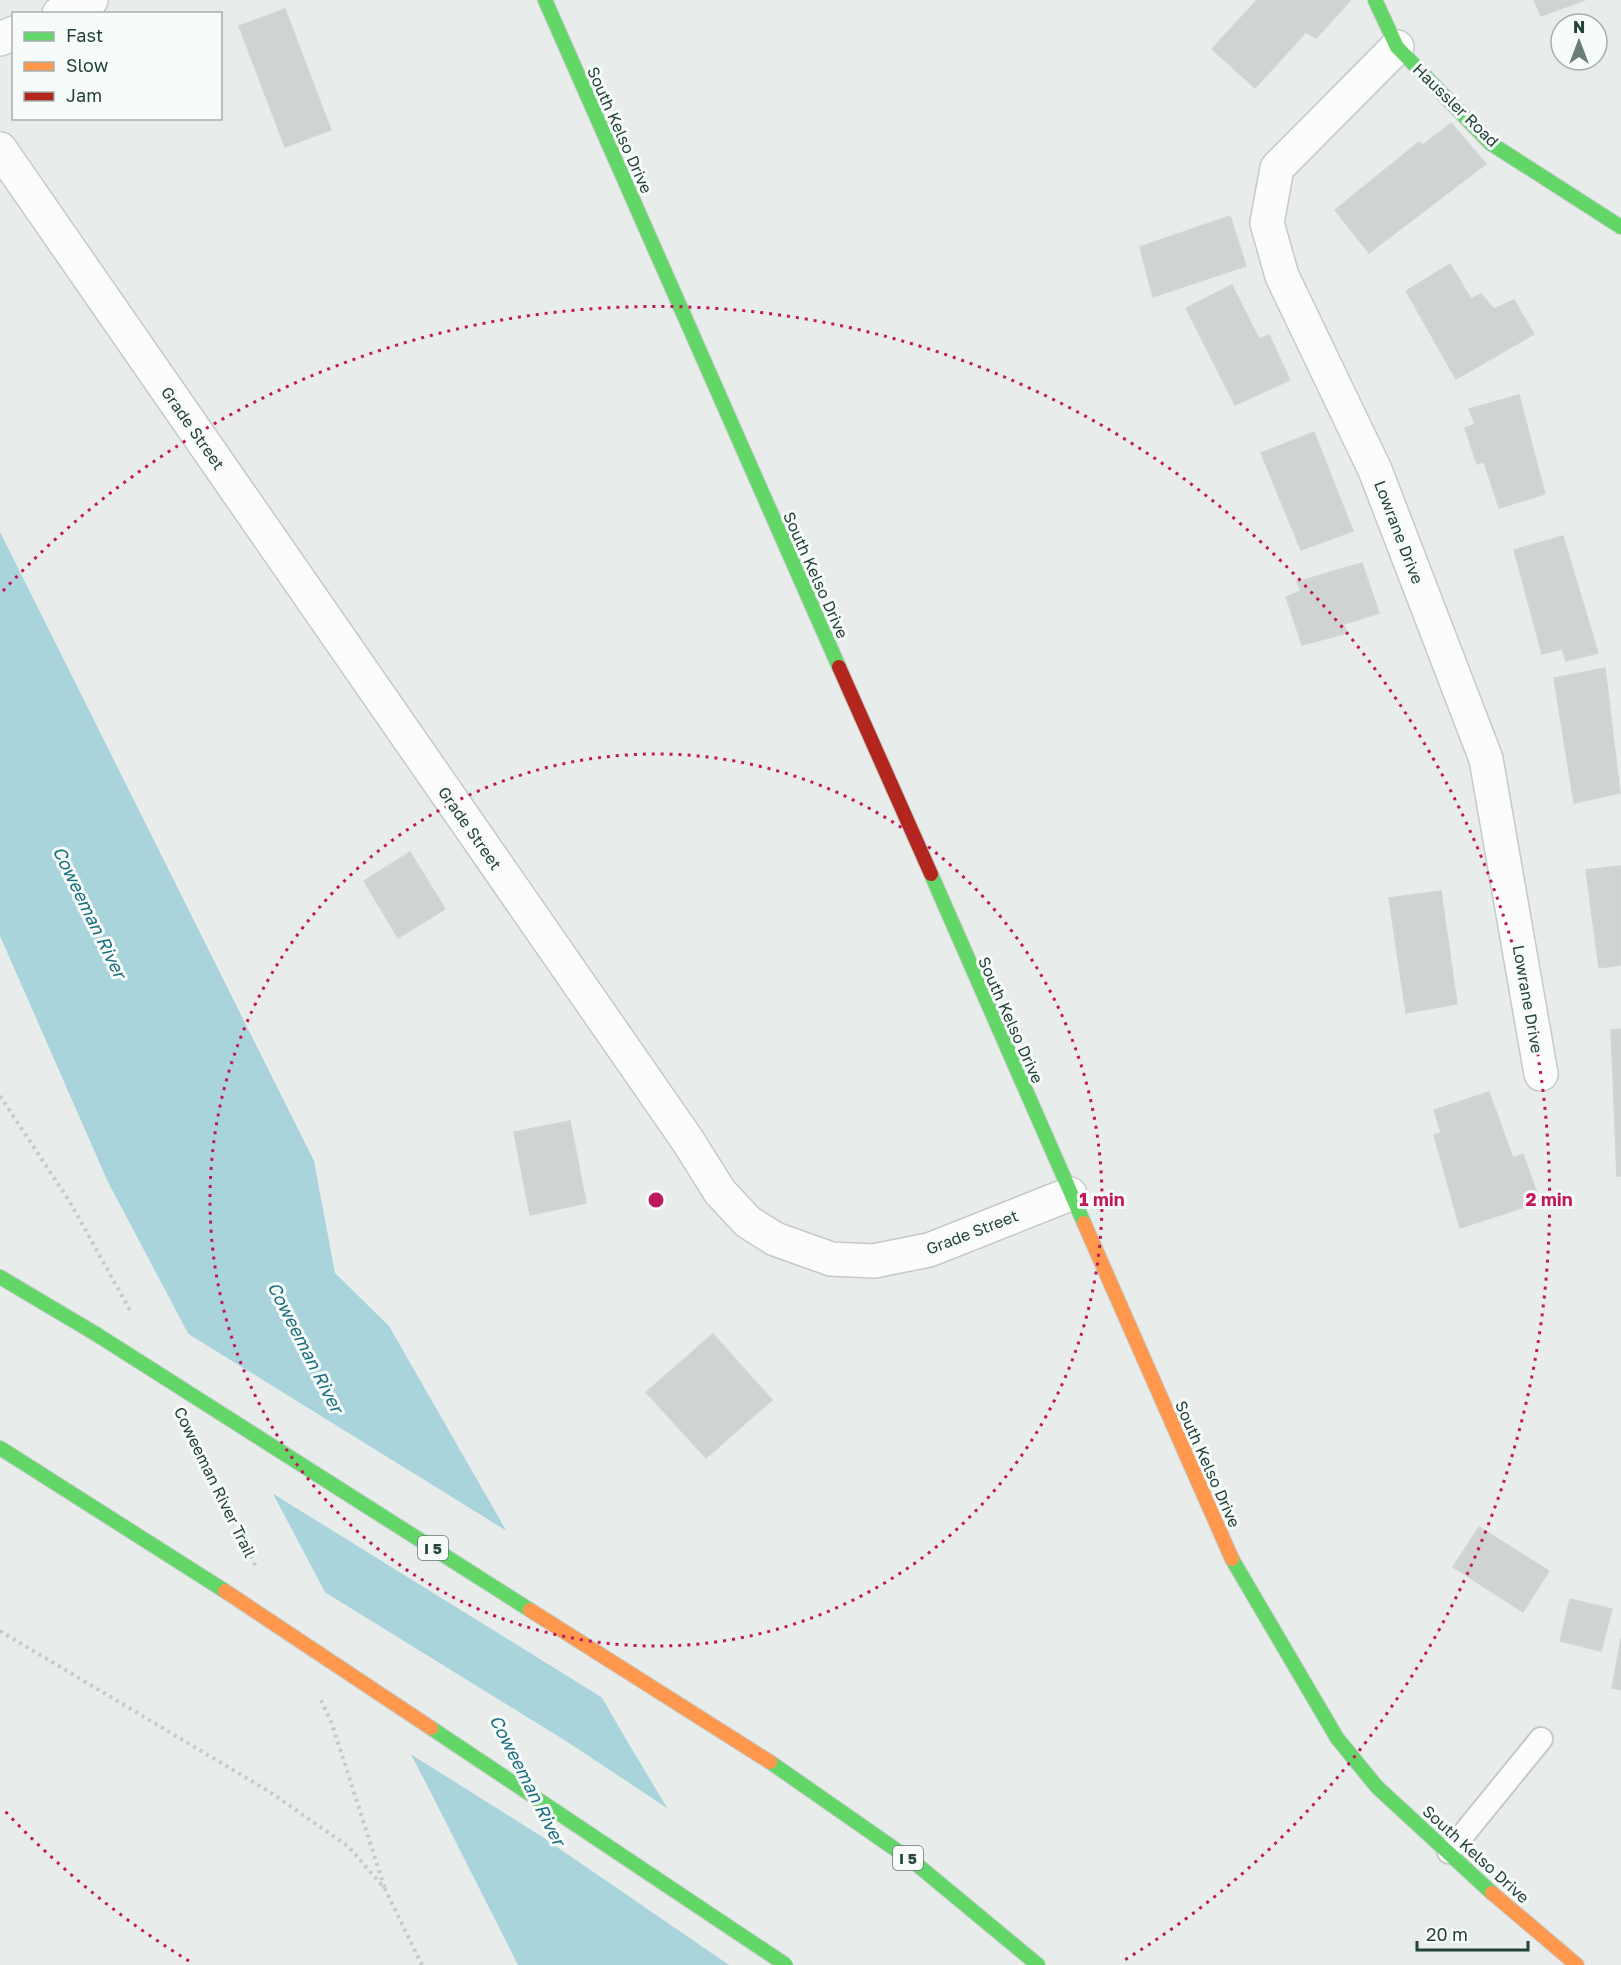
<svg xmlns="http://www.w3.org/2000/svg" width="1621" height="1965" font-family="'Golos Text',sans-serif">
<rect width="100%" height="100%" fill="#e8edeb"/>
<path fill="#a9d4db" d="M0 532 314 1161 335 1273 389 1326 620 1729 761 1965H518L426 1783 108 1182 0 936Z"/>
<path fill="#e8edeb" d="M182 1330 510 1533 606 1700 267 1490Z
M318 1588 566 1741 673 1812 764 1965H729L541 1836 404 1750Z"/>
<path fill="#cfd4d2" stroke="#d1d6d4" stroke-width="1.5" d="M1257 0H1348L1350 1 1316 38 1306 32 1255 88 1212 49Z
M1534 0H1585L1541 16Z
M285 9 331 130 285 147 239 26Z
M1451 123 1486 164 1369 253 1335 210 1419 142 1423 145Z
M1230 216 1246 266 1153 297 1140 247Z
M1450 264 1471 299 1481 294 1494 309 1514 300 1534 334 1456 379 1406 291Z
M1232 285 1259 339 1269 335 1290 380 1235 405 1186 308Z
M1519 395 1545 494 1499 508 1484 462 1477 464 1465 428 1475 424 1469 409Z
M1314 432 1353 531 1301 550 1261 453Z
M1563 536 1598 653 1566 661 1562 649 1542 654 1514 550Z
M1362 563 1379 613 1344 624 1347 633 1302 645 1286 597 1301 591 1297 582Z
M1605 668 1620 793 1574 803 1554 678Z
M410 852 445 909 398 938 364 881Z
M1621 866V965L1599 968 1586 870Z
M1441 891 1457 1004 1406 1013 1389 898Z
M1621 1029V1176H1617L1611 1030Z
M1489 1092 1513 1158 1523 1154 1540 1202 1460 1228 1434 1135 1441 1133 1434 1110Z
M570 1121 586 1203 530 1215 514 1132Z
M713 1334 772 1400 706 1458 646 1392Z
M1479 1527 1549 1571 1523 1612 1453 1567Z
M1570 1599 1612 1609 1601 1651 1560 1641Z
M1621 1638V1690L1612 1688Z"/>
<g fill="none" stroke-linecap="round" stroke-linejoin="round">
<defs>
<path id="lane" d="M1449 1852 1541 1739"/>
<path id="street" d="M59 14 91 0
M0 39 14 33
M1397 47 1277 168 1267 223 1282 276 1375 470 1486 759 1541 1074
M0 149 688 1141 720 1192 748 1222 775 1239 831 1259 874 1261 929 1250 1070 1194"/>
<path id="fast" d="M545 0 839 667
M1375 0 1397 47 1490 143 1621 227
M931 874 1084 1223
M0 1277 96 1334
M0 1448 225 1591
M1232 1559 1337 1738 1377 1787 1492 1893
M770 1762 915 1863 1038 1965"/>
<path id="slow" d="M1084 1223 1232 1559
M1492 1893 1577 1965"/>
<path id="jam" d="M839 667 931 874"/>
</defs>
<use href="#lane" stroke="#c5cac8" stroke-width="26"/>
<use href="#street" stroke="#c5cac8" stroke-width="36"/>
<use href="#fast" stroke="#c3cbc8" stroke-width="16"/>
<use href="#slow" stroke="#c3cbc8" stroke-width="16"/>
<use href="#jam" stroke="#c3cbc8" stroke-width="16"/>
<path stroke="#c3ccca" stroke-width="4" stroke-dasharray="3 4.5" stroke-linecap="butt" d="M0 1096 70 1202 132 1314
M195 1441 256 1567
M0 1631 270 1792 349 1847 385 1889 422 1965
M321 1700 332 1724 385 1889"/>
<use href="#lane" stroke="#fcfcfc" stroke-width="22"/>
<use href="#street" stroke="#fcfcfc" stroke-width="33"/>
<use href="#fast" stroke="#63d668" stroke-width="14"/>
<use href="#slow" stroke="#ff974d" stroke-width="14"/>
<use href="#jam" stroke="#b3261e" stroke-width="14"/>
<defs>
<path id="fast-bridge" d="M96 1334 530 1610
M431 1728 786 1965"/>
<path id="slow-bridge" d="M225 1591 431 1728
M530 1610 770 1762"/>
</defs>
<use href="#fast-bridge" stroke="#c3ccc9" stroke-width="16" stroke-linecap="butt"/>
<use href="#slow-bridge" stroke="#c3ccc9" stroke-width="16" stroke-linecap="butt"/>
<use href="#fast-bridge" stroke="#63d668" stroke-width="14"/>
<use href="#slow-bridge" stroke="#ff974d" stroke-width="14"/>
</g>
<g fill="none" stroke="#c2185b" stroke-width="3" stroke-dasharray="3 6">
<circle cx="656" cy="1200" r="446"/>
<path d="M189 1961A893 893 0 0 1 3 1809M3 591A893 893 0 1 1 1123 1961"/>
</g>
<g text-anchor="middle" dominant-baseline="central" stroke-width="6" stroke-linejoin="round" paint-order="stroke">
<g fill="#f7fbf9" stroke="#637a73" stroke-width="1.5">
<rect x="418" y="1536" width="30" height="24" rx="4.5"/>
<rect x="893" y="1846" width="30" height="24" rx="4.5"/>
</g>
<g font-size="15" font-weight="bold" fill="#24423a">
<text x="433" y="1548">I 5</text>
<text x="908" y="1858">I 5</text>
</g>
<g font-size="16" fill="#24423a" stroke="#f7fbf9">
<text transform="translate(1456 105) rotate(44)">Haussler Road</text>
<text transform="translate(620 130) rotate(66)">South Kelso Drive</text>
<text transform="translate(193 428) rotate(55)">Grade Street</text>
<text transform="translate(1399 532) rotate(69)">Lowrane Drive</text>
<text transform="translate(816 575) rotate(66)">South Kelso Drive</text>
<text transform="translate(470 828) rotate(55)">Grade Street</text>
<text transform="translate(1528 999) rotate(80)">Lowrane Drive</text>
<text transform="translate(1011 1020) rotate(66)">South Kelso Drive</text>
<text transform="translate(972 1232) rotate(-21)">Grade Street</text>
<text transform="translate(1208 1464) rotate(66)">South Kelso Drive</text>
<text transform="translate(215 1482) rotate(64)">Coweeman River Trail</text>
<text transform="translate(1476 1854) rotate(42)">South Kelso Drive</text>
</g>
<g font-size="18" font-style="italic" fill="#1c6f80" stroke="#f7fbf9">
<text transform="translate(90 912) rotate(64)">Coweeman River</text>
<text transform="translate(306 1347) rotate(63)">Coweeman River</text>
<text transform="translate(528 1780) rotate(63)">Coweeman River</text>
</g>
</g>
<circle cx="656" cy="1200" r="9" fill="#c2185b" stroke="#f7fbf9" stroke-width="3"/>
<g font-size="18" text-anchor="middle" font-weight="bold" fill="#c2185b" stroke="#f7fbf9" stroke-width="6" stroke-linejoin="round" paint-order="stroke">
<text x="1102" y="1206">1 min</text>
<text x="1549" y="1206">2 min</text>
</g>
<rect x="12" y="12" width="210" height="108" fill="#f7fbf9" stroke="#a3b1ad" stroke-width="1.5"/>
<rect x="24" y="32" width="30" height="9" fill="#63d668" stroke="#a3b1ad" stroke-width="1.5"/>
<text x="66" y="42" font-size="18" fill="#24423a">Fast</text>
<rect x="24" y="62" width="30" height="9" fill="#ff974d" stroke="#a3b1ad" stroke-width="1.5"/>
<text x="66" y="72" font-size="18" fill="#24423a">Slow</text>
<rect x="24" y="92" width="30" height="9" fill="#b3261e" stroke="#a3b1ad" stroke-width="1.5"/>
<text x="66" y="102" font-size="18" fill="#24423a">Jam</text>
<g transform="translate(1579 42)"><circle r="28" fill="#f7fbf9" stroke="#a3b1ad" stroke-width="1.5"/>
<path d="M0-4.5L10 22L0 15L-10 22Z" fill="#697e78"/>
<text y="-9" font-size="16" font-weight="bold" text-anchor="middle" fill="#24423a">N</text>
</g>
<path d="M1417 1941v9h111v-9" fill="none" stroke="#24423a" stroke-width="3"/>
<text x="1426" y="1941" font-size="18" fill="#24423a" stroke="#f7fbf9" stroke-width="4.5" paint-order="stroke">20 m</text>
</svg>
